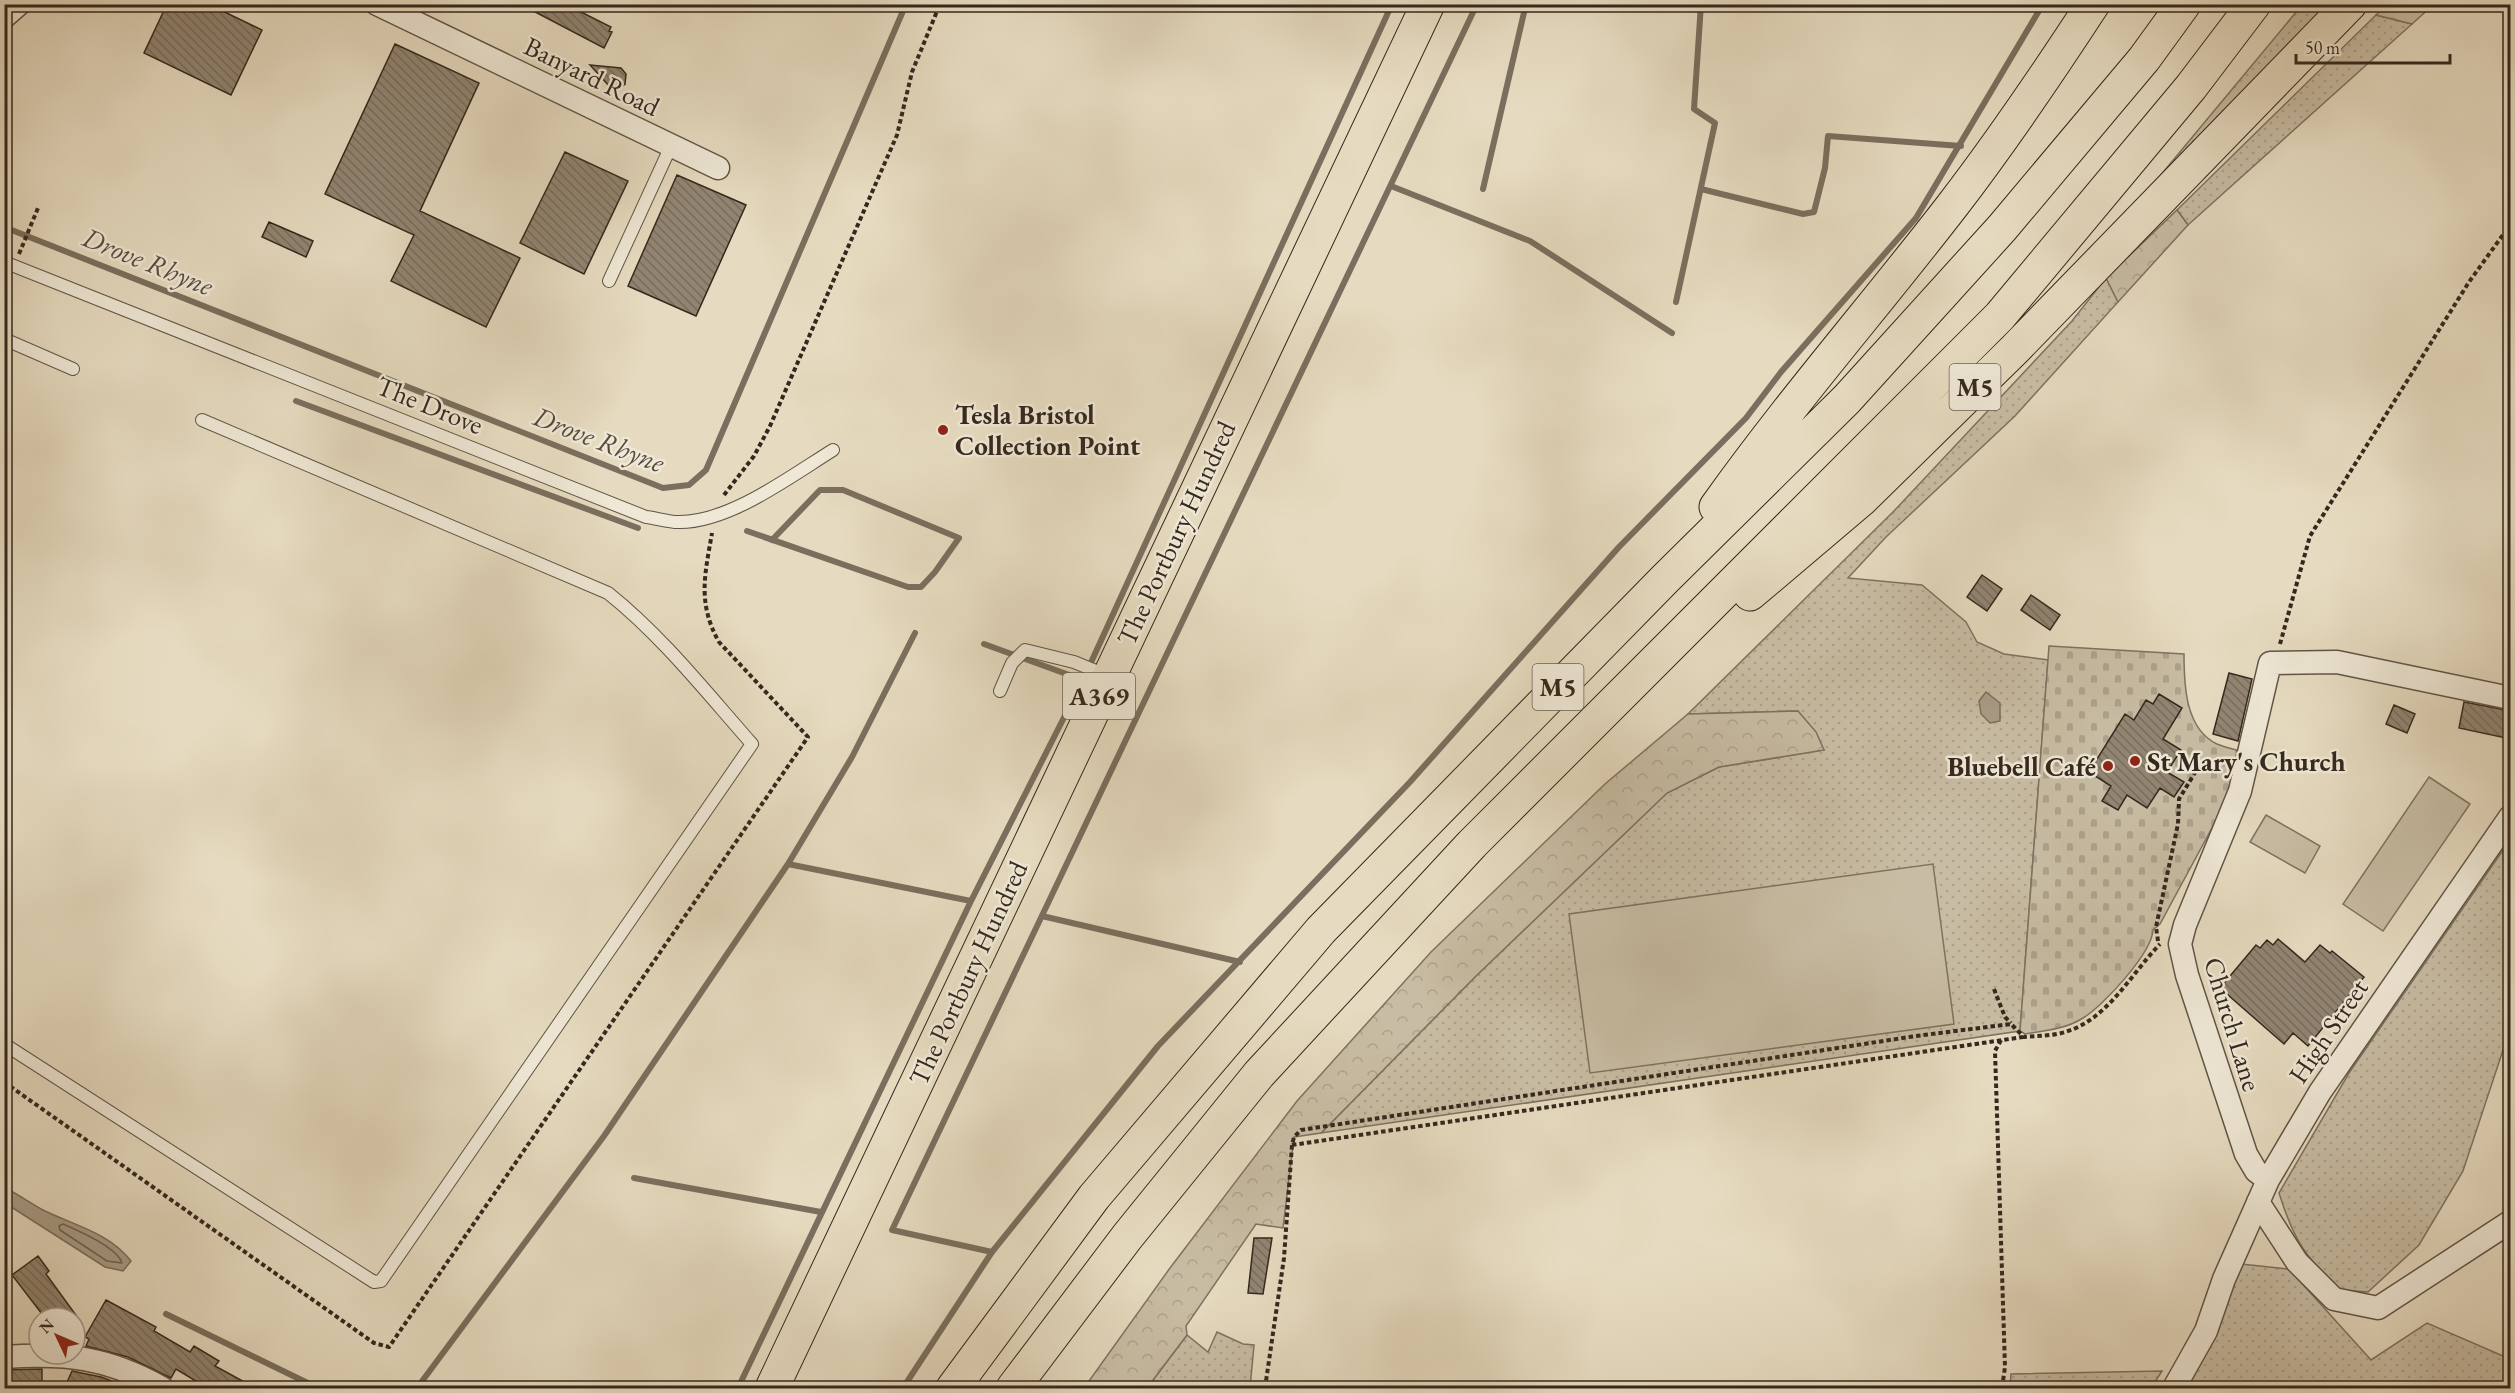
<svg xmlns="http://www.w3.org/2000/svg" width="2515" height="1393" font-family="'EB Garamond',serif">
<defs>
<pattern id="green-dots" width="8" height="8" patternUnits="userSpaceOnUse" patternTransform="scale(1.5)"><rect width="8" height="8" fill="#c8bda4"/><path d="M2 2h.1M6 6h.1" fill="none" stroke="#aca28d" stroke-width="1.8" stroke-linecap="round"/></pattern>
<pattern id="forest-crowns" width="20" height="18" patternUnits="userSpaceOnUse" patternTransform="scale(1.5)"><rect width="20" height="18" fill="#c8bda4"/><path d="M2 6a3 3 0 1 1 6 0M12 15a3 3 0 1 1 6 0" fill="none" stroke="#aca28d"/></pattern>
<pattern id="cemetery-stones" width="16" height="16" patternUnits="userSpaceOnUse" patternTransform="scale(1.5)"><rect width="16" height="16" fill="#c8bda4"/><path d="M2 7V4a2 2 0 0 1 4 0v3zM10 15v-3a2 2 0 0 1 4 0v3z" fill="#aca28d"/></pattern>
<pattern id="building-back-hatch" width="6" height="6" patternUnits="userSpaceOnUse" patternTransform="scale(1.5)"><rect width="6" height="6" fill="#918572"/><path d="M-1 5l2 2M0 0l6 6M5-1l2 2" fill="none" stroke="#776d5d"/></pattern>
</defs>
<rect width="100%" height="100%" fill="#e6dbc0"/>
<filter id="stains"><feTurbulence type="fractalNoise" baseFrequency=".00333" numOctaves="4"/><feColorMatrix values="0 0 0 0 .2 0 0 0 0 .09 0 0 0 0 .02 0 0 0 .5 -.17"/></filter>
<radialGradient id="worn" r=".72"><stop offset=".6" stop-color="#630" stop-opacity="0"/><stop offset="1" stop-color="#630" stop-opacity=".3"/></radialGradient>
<path fill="url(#green-dots)" stroke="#7e7261" stroke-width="1.5" d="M2302 5H2328L2145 194Z
M2376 15 2412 24 2188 225 2177 210Z
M2106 278 2118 302 2015 416 1886 537 1848 578 1922 585 1966 622 1977 642 2004 654 2048 660 2020 1031 1321 1133 1477 975 1667 793 1719 767 1824 750 1798 711 1688 714 1894 511 2072 321Z
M2510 840V1029L2463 1171 2419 1245 2368 1292 2340 1290C2304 1255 2294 1241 2279 1193L2349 1073Z
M2241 1264 2289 1269 2371 1360 2427 1323 2510 1359V1388H2182Z
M1217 1332 1243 1344 1254 1345 1250 1388H1147L1187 1335 1208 1352Z
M2162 1371 2151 1388H2010L2011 1374Z"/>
<path fill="url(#forest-crowns)" stroke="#7e7261" stroke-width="1.5" d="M2387 4H2433V5L2412 24 2376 15Z
M2177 210 2188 225 2118 302 2106 278Z
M1798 711 1816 732 1824 750 1719 767 1667 793 1477 975 1321 1133 1294 1137 1283 1228 1256 1224 1186 1326 1187 1335 1147 1388H1084L1170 1268 1297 1101 1431 952 1605 784 1688 714Z"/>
<path fill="url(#cemetery-stones)" stroke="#7e7261" stroke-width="1.5" d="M2049 646 2184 654C2184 684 2185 729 2217 744 2224 747 2232 749 2240 751L2233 789 2160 924 2153 930C2152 953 2103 1006 2083 1018 2066 1029 2044 1031 2025 1034L2020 1031Z"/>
<path fill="#c8bda4" stroke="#7e7261" stroke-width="1.5" d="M2429 777 2470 804 2383 931 2343 904Z
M2266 815 2320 846 2305 873 2250 842Z
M1933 864 1954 1024 1590 1073 1569 914Z"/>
<path fill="#a99e89" stroke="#7a6f5e" stroke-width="1.5" d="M1986 692 2000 703V721L1990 723 1981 714 1979 701Z
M4 1187C17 1194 29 1202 41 1209 72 1225 109 1232 131 1261L123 1271 105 1267 5 1203Z"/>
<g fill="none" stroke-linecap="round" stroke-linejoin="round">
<path stroke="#6e6354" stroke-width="1.5" d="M63 1224C77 1230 118 1248 122 1263L107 1261 60 1230 59 1226Z"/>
<path stroke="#7a6f5e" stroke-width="6" d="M1391 186 1530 241 1672 333
M1483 189 1526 4
M1701 189 1803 214 1814 212 1825 168 1828 136 1961 146
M4 227 663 488 689 485 706 470 906 4
M1676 302 1715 123 1694 109 1701 4
M296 401 638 528
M747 531 908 587H921L935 572 959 538 843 490H820L772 540
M984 644 1083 680
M788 864 971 901
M1042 916 1240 962
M634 1178 821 1212
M992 1252 892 1230 1477 4
M166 1314 318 1388
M417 1388 604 1136 788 864 852 757 915 633
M738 1388 971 901 1083 680 1392 4
M903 1388 992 1252 1158 1046 1410 782 1619 547 1746 418 1781 372 1916 218 2043 4"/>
</g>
<path fill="url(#building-back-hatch)" stroke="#34281e" stroke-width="1.5" d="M167 4H208L262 30 231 95 144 53Z
M520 4H573L582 9 581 12 611 27 609 31 612 32 604 48Z
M395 44 479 83 420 211 520 258 486 327 391 281 414 235 325 194Z
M590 65 621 68 626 74 625 84 619 89 611 88Z
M565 152 628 181 584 274 520 243Z
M677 175 746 205 696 316 628 286Z
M269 222 313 241 306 257 262 237Z
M1982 575 2002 589 1987 611 1967 597Z
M2031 595 2060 615 2050 630 2021 610Z
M2229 673 2252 679 2238 741 2213 734Z
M2159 694 2182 708 2163 739 2181 750 2167 772 2184 782 2174 797 2160 788 2147 808 2127 795 2118 810 2102 801 2111 786 2089 772 2125 714 2134 720 2146 700 2153 704Z
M2464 702 2511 711V739L2459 728Z
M2394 705 2415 714 2407 733 2386 724Z
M2278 939 2305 962 2320 945 2330 953 2332 951 2364 977 2308 1046 2293 1033 2284 1044 2220 988 2256 945 2260 948 2267 940 2273 945Z
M1254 1238H1272L1263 1294 1248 1293Z
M38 1256 49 1271 46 1274 78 1318H45L12 1275Z
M106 1300 156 1327 154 1331 190 1352 194 1346 219 1361 215 1366 257 1389H209L176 1369 171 1378 128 1357 86 1346 89 1339 85 1337Z
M42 1369V1383L4 1382V1370Z
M72 1371 101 1377 133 1389H64Z"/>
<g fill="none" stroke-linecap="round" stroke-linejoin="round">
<defs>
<path id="service" d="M4 262 646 517C656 518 668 522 678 522 729 523 791 476 833 450
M609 281 671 146
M4 339 73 369
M1000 691 1012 663 1025 650 1074 662 1108 676
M4 1044 374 1282 381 1281 752 744C706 692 662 636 608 593L202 420"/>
<path id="minor" d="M377 4 718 168
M4 17 19 4
M2268 1180 2256 1171 2246 1154 2187 975 2180 944 2185 925 2240 791 2270 663 2337 662 2510 698
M2258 1202 2297 1262 2334 1299 2378 1308 2510 1222
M4 1357C67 1353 107 1357 162 1388
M2174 1388 2206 1331 2224 1279 2268 1180 2320 1092 2510 817"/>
<path id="primary" d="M772 1388 1428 4"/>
<path id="motorway" d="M1716 507C1790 403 1874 307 1952 206 2002 141 2048 73 2093 4
M1750 594 1861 500 2015 349 2350 4
M953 1388 1094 1197 1321 930 1665 579 1847 399 2002 228 2144 59 2184 4
M1013 1388 1127 1237 1259 1074 1472 844 2000 316 2191 87 2254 4"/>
</defs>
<use href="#service" stroke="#605546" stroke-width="14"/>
<use href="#minor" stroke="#605546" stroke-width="25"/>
<use href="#primary" stroke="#34281e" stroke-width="35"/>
<use href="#motorway" stroke="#34281e" stroke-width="35"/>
<path stroke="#34281e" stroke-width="4" stroke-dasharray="4.5 3" stroke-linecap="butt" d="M19 254 38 208
M724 495 754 456 770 426 897 135 912 72 940 4
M2280 644 2310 536 2469 282 2510 225
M2158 941 2156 927 2178 824 2179 799 2199 766
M1994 989 2005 1017 2011 1023
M2001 1040 1995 1051 2005 1367 2002 1388
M4 1082 374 1343 389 1347 808 737 719 642C697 603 705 574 712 533
M1292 1145 2023 1037
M1265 1388 1284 1258 1292 1145 1294 1137 1301 1130 1916 1036 2011 1024 2024 1037C2035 1036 2046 1036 2057 1034 2105 1025 2129 976 2160 944"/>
<use href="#service" stroke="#efe8d6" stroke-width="12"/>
<use href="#minor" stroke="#efe8d6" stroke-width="22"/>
<use href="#primary" stroke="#e6dbc0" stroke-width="33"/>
<use href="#motorway" stroke="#e6dbc0" stroke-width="33"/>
</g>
<g fill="#8f2418" stroke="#efe8d6" stroke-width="2">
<circle cx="943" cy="430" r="6"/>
<circle cx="2135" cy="761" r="6"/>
<circle cx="2108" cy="766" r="6"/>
</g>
<g text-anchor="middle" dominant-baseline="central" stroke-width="5" stroke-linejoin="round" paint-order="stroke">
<g fill="#efe8d6" stroke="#6c6255" stroke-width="1.5">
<rect x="1949.5" y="364" width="51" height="46" rx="4.5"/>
<rect x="1532.5" y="664" width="51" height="46" rx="4.5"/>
<rect x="1063" y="673" width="72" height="46" rx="4.5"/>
</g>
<g font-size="26" font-weight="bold" fill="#34281e">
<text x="1975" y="387">M5</text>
<text x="1558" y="687">M5</text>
<text x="1099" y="696">A369</text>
</g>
<g font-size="27" fill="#34281e" stroke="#efe8d6">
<text transform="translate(592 76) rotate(26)">Banyard Road</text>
<text transform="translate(430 405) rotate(22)">The Drove</text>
<text transform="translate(1176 533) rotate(-65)">The Portbury Hundred</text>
<text transform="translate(968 973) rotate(-65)">The Portbury Hundred</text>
<text transform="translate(2233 1024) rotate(73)">Church Lane</text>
<text transform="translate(2328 1031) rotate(-56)">High Street</text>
</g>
<g font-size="27" font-weight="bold" fill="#34281e" stroke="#efe8d6" text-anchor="start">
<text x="955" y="414">Tesla Bristol<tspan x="955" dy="31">Collection Point</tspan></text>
<text x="2147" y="761">St Mary's Church</text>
<text x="2096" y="766" text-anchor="end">Bluebell Café</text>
</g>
<g font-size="28" font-style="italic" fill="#574b3e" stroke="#efe8d6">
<text transform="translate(148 261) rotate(22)">Drove Rhyne</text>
<text transform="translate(599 439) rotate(21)">Drove Rhyne</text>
</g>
</g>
<rect width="2515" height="1393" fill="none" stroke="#e6dbc0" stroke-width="24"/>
<rect x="6" y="6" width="2503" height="1381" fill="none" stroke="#34281e" stroke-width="3"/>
<rect x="12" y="12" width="2491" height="1369" fill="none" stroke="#34281e" stroke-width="1.5"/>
<g transform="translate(57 1336) rotate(314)"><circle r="28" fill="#efe8d6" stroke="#a49b8c" stroke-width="1.5"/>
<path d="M0-4.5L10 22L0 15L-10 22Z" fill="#8f2418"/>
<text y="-9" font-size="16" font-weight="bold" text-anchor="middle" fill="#34281e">N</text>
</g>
<path d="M2296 54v9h154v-9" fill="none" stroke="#34281e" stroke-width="3"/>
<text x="2305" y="54" font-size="18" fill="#34281e" stroke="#efe8d6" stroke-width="4.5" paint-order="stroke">50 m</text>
<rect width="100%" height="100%" filter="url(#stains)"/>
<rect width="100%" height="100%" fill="url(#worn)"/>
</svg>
